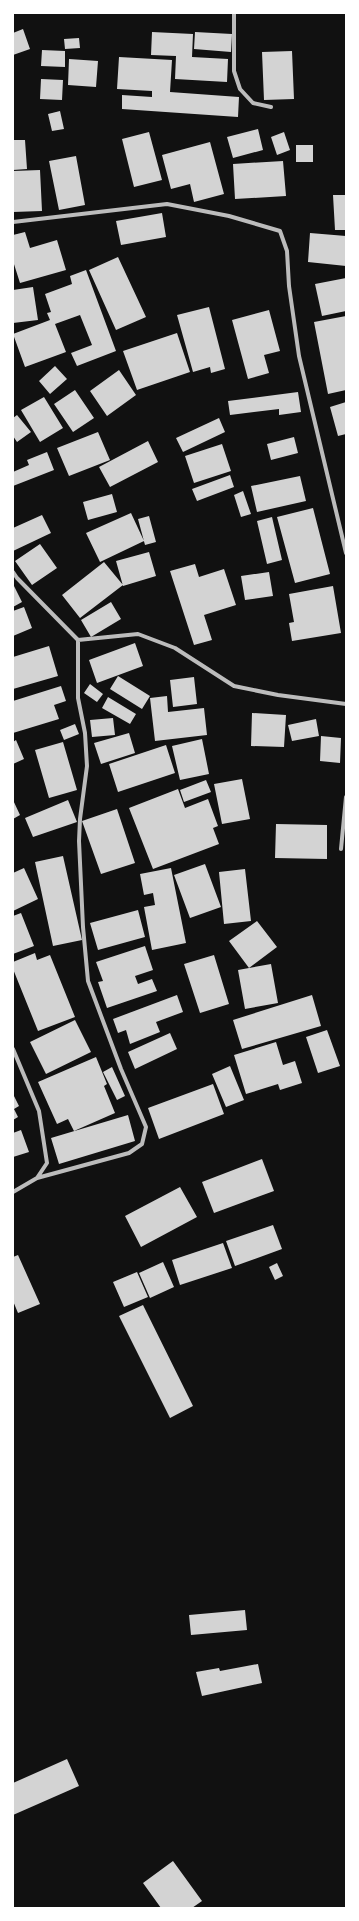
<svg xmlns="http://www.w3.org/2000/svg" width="359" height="1921" font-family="'DejaVu Sans',sans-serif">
<rect width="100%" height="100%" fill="#111"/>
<path fill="#d3d3d3" d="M23 29 30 49 13 55V33Z
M152 32 193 34 192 57 228 59 227 82 175 79 176 56 151 55Z
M195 32 232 34 231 52 194 49Z
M79 38 80 48 65 49 64 39Z
M42 50 65 51V67L41 66Z
M292 51 294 99 264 100 262 52Z
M119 57 172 60 170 92 239 97 238 117 122 109V95L152 97V91L117 89Z
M69 59 98 61 96 87 68 85Z
M41 79 63 80 62 100 40 99Z
M60 111 64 129 52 131 48 114Z
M258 129 263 150 233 158 227 137Z
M149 132 162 180 134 187 122 139Z
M284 132 290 150 277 155 271 137Z
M13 140H25L27 169 13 170Z
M210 142 224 194 194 202 190 184 171 189 162 155Z
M296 145H313V162H296Z
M76 156 85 205 59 210 49 161Z
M283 161 286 196 235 199 233 164Z
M40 170 42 211 13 212V171Z
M333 195H346V230H335Z
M162 213 166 237 121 245 116 221Z
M25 232 30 248 57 240 66 270 20 283 13 261V235Z
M310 233 346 236V266L308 262Z
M118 257 146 317 116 330 89 270Z
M86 270 116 351 77 366 71 353 92 345 80 315 55 324 66 352 25 367 13 334 50 320 47 313 51 312 45 294 72 284 70 276Z
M346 278V311L322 316 315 284Z
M33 287 38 320 13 323V290Z
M209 307 225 369 211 373 210 367 193 372 177 315Z
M269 310 280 351 264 355 269 373 248 379 232 320Z
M346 316V390L328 394 314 322Z
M177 333 190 372 137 390 123 351Z
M55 366 67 379 50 394 39 381Z
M119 370 136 395 107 416 90 391Z
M75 390 94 418 73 432 54 404Z
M298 392 301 412 279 415V409L230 415 228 401Z
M44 397 63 428 40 442 21 410Z
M346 402V434L338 436 330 407Z
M17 415 31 432 17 442 13 436V418Z
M219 418 225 432 183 452 176 438Z
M98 432 110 460 69 476 57 448Z
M294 437 298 453 271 460 267 444Z
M148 441 158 462 110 487 99 467Z
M222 444 231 471 194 483 185 456Z
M47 452 54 470 13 486V472L29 465 27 460Z
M230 475 234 487 197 501 192 489Z
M300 476 306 501 257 512 251 486Z
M243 491 251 514 241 517 234 495Z
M112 494 117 512 88 520 83 502Z
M313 508 330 574 295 583 277 517Z
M131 513 144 541 100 562 86 533Z
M42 515 51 533 13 551V528Z
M149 516 156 542 145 545 138 519Z
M272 517 282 560 267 564 257 521Z
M40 544 57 568 32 585 15 561Z
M149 552 156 576 123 586 116 561Z
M104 562 123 585 80 618 62 595Z
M195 564 199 577 224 569 236 605 204 615 212 640 194 645 170 571Z
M269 572 273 596 245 600 241 576Z
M13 584 22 602 13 607Z
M333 586 341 633 292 641 289 623 294 622 289 594Z
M111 602 121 619 91 637 81 620Z
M24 607 32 628 13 636V611Z
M135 643 143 666 97 683 89 660Z
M49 646 58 676 13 689V657Z
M118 676 150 696 142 709 110 689Z
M194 677 197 704 173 707 170 680Z
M90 684 103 694 97 702 84 693Z
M61 686 66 701 54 705 59 719 13 733V701Z
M167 696 168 712 204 708 207 735 155 741 150 698Z
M108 697 136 714 130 724 102 708Z
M252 713 286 715 284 747 251 746Z
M113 718 115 735 92 737 90 720Z
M316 719 319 736 292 741 288 725Z
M75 724 79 734 64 740 60 730Z
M129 733 135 753 101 764 94 743Z
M321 736 341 738 340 763 320 761Z
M202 739 209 774 180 780 172 746Z
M16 740 24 759 13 764V742Z
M63 742 77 790 49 798 35 750Z
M166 745 175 773 118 792 109 764Z
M242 779 250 819 222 824 214 784Z
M206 780 211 792 184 802 180 790Z
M178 789 185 808 208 799 218 826 213 828 219 844 153 869 129 808Z
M13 800 20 815 13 819Z
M68 800 77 822 33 837 25 818Z
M117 809 135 863 101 874 82 821Z
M276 824 327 825V859L275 858Z
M63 856 82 940 53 946 35 862Z
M205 864 221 907 190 918 174 875Z
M24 868 38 899 13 911V873Z
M171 868 186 943 152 950 144 907 155 905 153 893 144 895 140 874Z
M245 869 251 921 224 924 219 872Z
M138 910 145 937 98 950 90 923Z
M21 913 34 946 13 954V916Z
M257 921 277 947 249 968 229 941Z
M145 946 153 970 135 976 138 984 152 979 157 991 107 1008 98 982 103 981 96 962Z
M35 953 37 960 50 955 75 1017 38 1031 13 969V962Z
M214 955 229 1004 200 1013 184 964Z
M271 964 278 1003 245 1009 238 970Z
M177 995 183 1012 156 1022 160 1032 130 1044 126 1030 118 1033 113 1019Z
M312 995 321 1026 242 1049 233 1020Z
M75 1020 91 1052 46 1074 30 1042Z
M327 1030 340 1066 318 1073 306 1037Z
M170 1033 177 1049 135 1069 128 1052Z
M276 1042 283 1065 295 1061 302 1083 280 1090 278 1084 246 1094 234 1055Z
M96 1057 107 1084 104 1086 115 1113 74 1131 68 1119 57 1124 38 1082Z
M230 1066 244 1100 226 1107 212 1074Z
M112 1067 125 1096 117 1100 103 1072Z
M213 1084 224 1114 159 1139 148 1108Z
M13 1094 19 1106 14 1109 18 1117 13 1120Z
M128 1115 135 1141 59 1164 51 1138Z
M21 1130 29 1152 13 1157V1133Z
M262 1159 274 1191 214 1213 202 1182Z
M180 1187 197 1217 141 1247 125 1216Z
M273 1225 282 1249 235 1266 226 1241Z
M223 1243 232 1268 180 1285 172 1260Z
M18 1255 40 1304 18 1313 13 1301V1257Z
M163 1262 174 1287 150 1298 139 1273Z
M277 1263 283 1276 275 1280 269 1267Z
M137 1272 148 1297 124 1307 113 1282Z
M143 1305 193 1406 170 1418 119 1316Z
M245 1610 247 1630 191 1635 189 1615Z
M258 1664 262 1683 202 1696 196 1672 219 1668 220 1671Z
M67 1759 79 1786 13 1815V1783Z
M173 1861 202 1901 192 1908H161L143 1883Z"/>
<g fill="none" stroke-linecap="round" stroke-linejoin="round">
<path stroke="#bcbcbc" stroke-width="4" d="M234 13V71L240 89 253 103 271 107
M13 222 167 204 229 216 280 231 287 251 289 286 299 356 346 553
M13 572 17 578 78 640V698L85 733 87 766 80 819 79 841 83 927 88 981 121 1069 146 1127 142 1144 129 1153 37 1178
M78 640 138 634 175 648 234 686 278 695 346 704
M341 849 346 797
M13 1049 39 1111 47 1163 37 1178 13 1192"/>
</g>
<rect width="359" height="1921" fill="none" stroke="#ffffff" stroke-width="28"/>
</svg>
